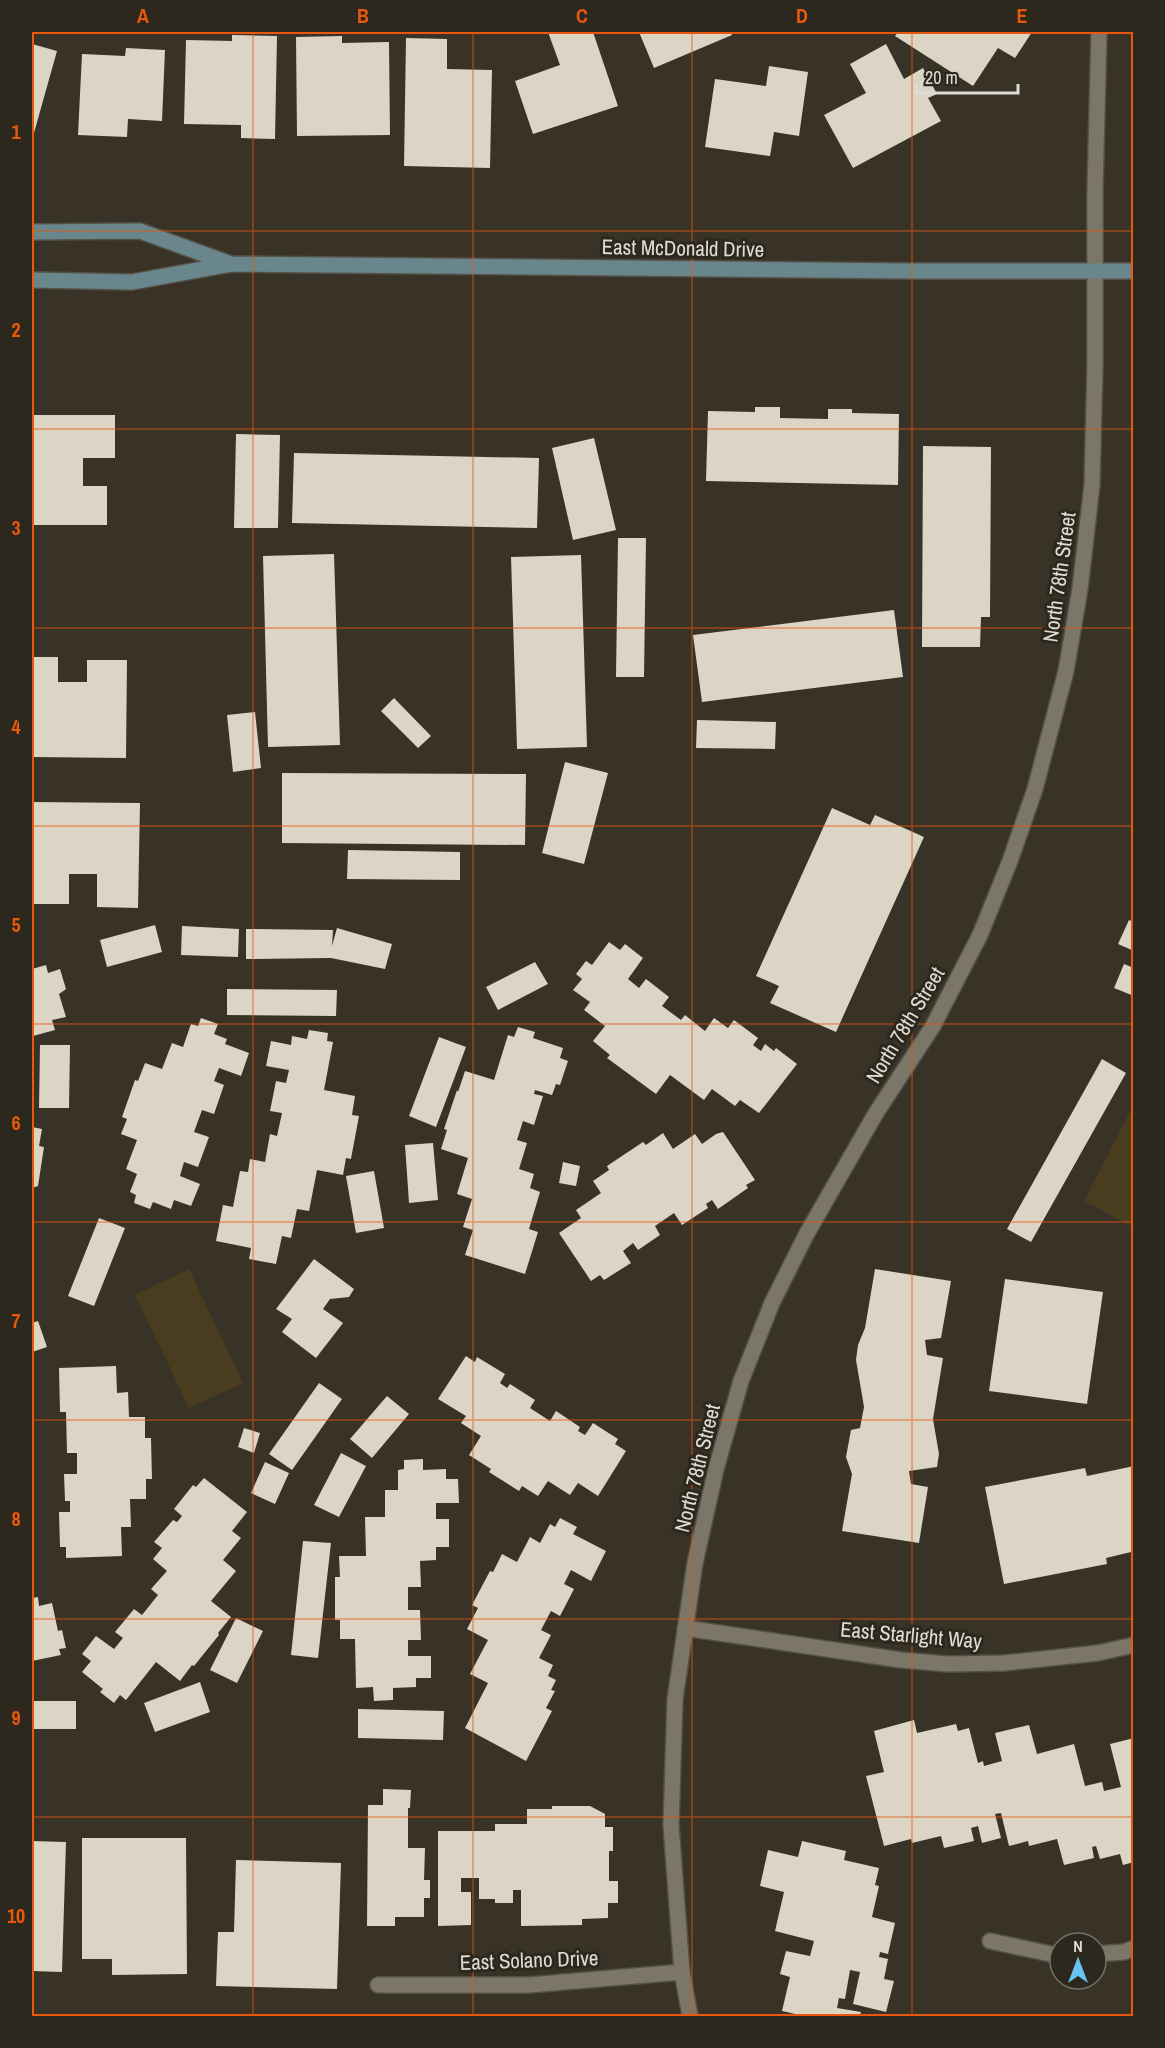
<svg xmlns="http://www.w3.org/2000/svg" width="1165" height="2048" font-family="'Archivo Narrow',sans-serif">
<rect width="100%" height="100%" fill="#383227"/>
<path fill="#4a3d1f" d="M1133 1106 1134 1222 1131 1226 1084 1201Z
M189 1269 243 1383 189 1408 135 1295Z"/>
<path fill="#dcd5c6" d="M548 32H593L618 106 533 134 515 81 560 65Z
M639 32H731L732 35 654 68Z
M898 32H1032L1015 58 998 48 973 86 895 36Z
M232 35 277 36 275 139 241 138V125L184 124 186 40 232 41Z
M342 36V43L389 42 390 135 297 136 296 37Z
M406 38 447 39V69L492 70 490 168 404 166Z
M32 44 57 51 32 140Z
M886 44 904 79 923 68 937 94 928 98 941 121 853 168 824 115 866 93 850 64Z
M126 48 165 50 162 121 128 119 127 137 78 135 82 54 125 56Z
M769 66 808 72 799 136 774 132 770 156 705 147 715 79 766 86Z
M755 407H780V418L828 419V409H852V413L899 414 898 485 706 481 708 411 755 412Z
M32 415H115V458H83V486H107V525H32Z
M236 434 280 435 278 528H234Z
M594 438 616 530 573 540 552 448Z
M923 446 991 447 990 617H981L980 647H922Z
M294 453 539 458 537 528 292 523Z
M618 538H646L644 677H616Z
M334 554 340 745 268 747 263 556Z
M581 555 587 747 517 749 511 557Z
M894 610 903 677 702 702 693 635Z
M32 657H58V682H87V660H127L126 758 32 757Z
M394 698 431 736 418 748 381 711Z
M255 712 261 768 233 772 227 715Z
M697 720 776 722 775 749 696 748Z
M565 762 608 773 584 864 542 853Z
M282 773 526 774 525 845 282 843Z
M32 802 140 803 138 908 97 907V874H69V904H32Z
M832 808 870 825 875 815 924 837 836 1032 770 1003 779 986 756 976Z
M348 850 460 852V880L347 879Z
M1129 920 1134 922V951L1118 944Z
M155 925 162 952 107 967 100 940Z
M182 926 239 929 238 957 181 955Z
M337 928 392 944 385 969 331 958 246 959V929L333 930 332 946Z
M609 942 620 950 625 944 643 958 628 979 639 988 646 979 669 997 662 1006 681 1020 685 1015 705 1031 714 1018 728 1028 734 1020 758 1038 753 1045 761 1051 765 1044 774 1051 776 1048 797 1064 759 1113 740 1100 735 1106 712 1089 704 1100 670 1075 656 1094 607 1058 610 1055 593 1041 605 1026 584 1010 590 1002 573 990 582 979 576 974 586 961 592 965Z
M535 962 548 984 498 1010 486 987Z
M1124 964 1134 968V996L1114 988Z
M46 965 48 973 60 969 66 989 59 994 66 1017 52 1020 55 1030 33 1036 32 1029V969Z
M227 989 337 990 336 1016 227 1015Z
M201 1018 218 1024 214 1034 227 1039 225 1044 249 1053 241 1076 219 1068 214 1081 224 1085 214 1114 202 1110 194 1132 209 1137 198 1167 184 1162 180 1176 200 1184 191 1206 174 1200 171 1209 153 1202 150 1209 134 1203 136 1195 130 1192 137 1174 126 1169 137 1140 121 1134 127 1119 122 1117 135 1080 138 1081 145 1063 162 1069 172 1043 183 1047 191 1024 198 1026Z
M518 1027 535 1032 533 1038 563 1048 560 1058 568 1061 560 1085 556 1084 552 1095 535 1090 534 1094 543 1096 534 1125 523 1121 517 1140 527 1143 519 1169 534 1174 530 1188 540 1192 529 1229 538 1232 525 1274 465 1255 473 1230 463 1227 472 1199 457 1194 468 1158 441 1149 447 1130 444 1129 457 1090 458 1092 465 1071 494 1080 508 1035 514 1037Z
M309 1030 328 1033 327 1041 333 1042 324 1090 355 1096 352 1115 359 1116 351 1159 346 1158 343 1175 317 1170 309 1211 297 1209 291 1238 282 1236 276 1264 249 1259 251 1248 216 1241 223 1205 233 1207 240 1171 248 1172 250 1159 265 1162 270 1134 277 1136 282 1113 270 1111 276 1081 286 1083 289 1070 266 1066 271 1041 291 1045 292 1036 307 1039Z
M439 1037 466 1047 436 1127 409 1116Z
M40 1045H70L69 1108H39Z
M1102 1059 1126 1073 1031 1242 1007 1229Z
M32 1127 42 1129 39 1146 44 1147 38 1186 32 1188Z
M723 1132 755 1180 746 1185 748 1188 718 1209 712 1200 706 1204 708 1208 682 1225 674 1213 655 1226 660 1235 638 1250 633 1243 623 1251 631 1263 604 1280 600 1275 591 1281 559 1233 581 1218 576 1210 601 1193 593 1181 609 1170 607 1166 643 1142 646 1145 663 1133 673 1149 695 1134 702 1144 716 1134Z
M433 1143 438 1200 409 1203 405 1145Z
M563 1162 580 1166 576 1186 559 1183Z
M374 1171 384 1228 356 1233 346 1176Z
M99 1218 125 1228 94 1306 68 1296Z
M314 1259 354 1289 349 1297 330 1299 323 1309 343 1323 316 1358 282 1332 292 1319 276 1309Z
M875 1269 951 1281 941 1338 925 1340 927 1355 943 1358 933 1419 939 1454 937 1467 909 1471 911 1484 928 1487 919 1543 842 1531 852 1474 846 1457 851 1430 860 1428 864 1407 856 1360 858 1345 865 1328Z
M1005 1279 1103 1292 1087 1404 989 1391Z
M38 1321 47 1347 32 1352V1323Z
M466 1356 475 1362 477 1357 505 1374 500 1383 507 1388 510 1384 535 1400 530 1408 550 1421 556 1411 580 1427 578 1431 585 1435 593 1423 618 1439 615 1444 626 1451 598 1496 578 1483 570 1495 548 1481 538 1496 522 1486 519 1491 489 1472 491 1469 469 1455 481 1436 461 1423 466 1416 438 1399Z
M116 1366 117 1393 128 1392 129 1417H145V1438H151L152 1479H146V1499H130L131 1527H121L122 1556 66 1558V1547H60L59 1512H70V1501H65L64 1474H77V1453H67L66 1412H60L59 1368Z
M319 1383 342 1399 292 1470 269 1454Z
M387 1396 409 1414 372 1458 350 1439Z
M244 1428 260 1433 254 1453 238 1447Z
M341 1453 366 1466 339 1517 314 1505Z
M423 1459V1470L446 1469V1479H458L459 1503H436V1519H449V1547H436V1560L420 1561 421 1587H408V1610H420L421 1640H408V1656H431V1678H416V1687L393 1688V1700L374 1701 373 1687 356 1688 355 1639H340V1620H335V1577H340L339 1556H366L365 1517H385V1490H398V1470L404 1469V1460Z
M265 1462 289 1473 275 1504 251 1493Z
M1134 1466V1557L1131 1552 1106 1558 1107 1564 1004 1584 985 1487 1085 1468 1087 1476Z
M204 1478 247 1512 232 1531 241 1538 223 1560 236 1571 211 1601 231 1617 218 1633 219 1635 194 1666 192 1665 180 1681 156 1662 126 1700 120 1695 114 1703 100 1692 103 1689 82 1672 91 1661 82 1654 96 1636 114 1649 123 1638 115 1632 134 1609 142 1615 158 1595 151 1589 167 1571 153 1559 162 1548 154 1542 173 1520 177 1522 182 1516 174 1509 193 1485 196 1487Z
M560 1518 577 1527 573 1534 606 1551 591 1581 571 1570 564 1584 574 1589 560 1616 551 1611 541 1630 551 1635 539 1658 553 1665 548 1676 556 1680 551 1690 555 1691 546 1708 552 1711 526 1761 465 1728 488 1683 470 1674 488 1640 467 1629 478 1608 472 1605 490 1571 493 1572 502 1554 517 1562 530 1537 540 1543 550 1524 555 1527Z
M303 1541 331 1543 318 1658 291 1655Z
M38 1597 39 1606 52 1603 58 1631 62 1630 66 1648 59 1649 61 1655 32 1661V1598Z
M236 1618 263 1631 237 1683 210 1670Z
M200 1682 210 1712 155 1732 144 1703Z
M32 1701H76V1729H32Z
M358 1709 444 1711 443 1740 358 1738Z
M914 1720 917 1733 956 1724 958 1731 969 1728 978 1763 983 1761 984 1766 1002 1761 995 1733 1029 1725 1037 1754 1074 1744 1085 1786 1102 1782 1104 1791 1121 1787 1110 1744 1134 1738V1862L1123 1865 1120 1854 1100 1859 1096 1846 1092 1847 1094 1858 1064 1865 1057 1839 1029 1846 1028 1841 1009 1846 1001 1813 995 1814 1001 1838 982 1843 978 1826 971 1828 974 1841 944 1848 941 1836 912 1843 911 1839 884 1846 866 1776 884 1772 874 1731Z
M383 1789 411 1790 410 1808H408V1848H425L424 1880H430V1898H424V1917H395V1926H367L368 1805H383Z
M552 1806H590L605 1814V1827H613V1851H609V1881H618V1903H608V1918L582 1919V1925L521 1926V1890H513V1903H495V1899H479V1878H461V1892H471V1925L438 1926V1831H495V1824H527V1809H552Z
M82 1838H186L187 1974 112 1975V1959H82Z
M32 1841 66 1842 62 1972 32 1971Z
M802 1841 846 1851 844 1860 879 1868 875 1885 879 1886 872 1917 895 1923 888 1954 880 1952 879 1957 888 1959 884 1979 894 1981 886 2012 853 2004 860 1972 850 1970 845 1999 839 1998 837 2008 861 2012 860 2016H804L782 2011 790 1977 780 1974 786 1951 810 1956 814 1941 775 1931 784 1892 760 1886 768 1850 798 1857Z
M236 1860 341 1863 337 1989 216 1986 218 1932H234Z"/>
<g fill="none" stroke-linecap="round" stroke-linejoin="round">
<defs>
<path id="minor" d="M685 1628 901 1660 948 1664 1004 1663 1098 1653 1134 1645
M990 1941 1060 1956
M1096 1954 1124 1952 1134 1948
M378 1985H529L682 1972"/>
<path id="tertiary" d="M690 2016 682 1972 671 1825 675 1699 695 1563 716 1469 741 1381 772 1303 806 1235 876 1113 933 1026 980 935 1010 861 1035 789 1066 671 1080 589 1092 485 1095 366V191L1099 32"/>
<path id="secondary" d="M32 232 140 231 231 264
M32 280 132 282 231 264 911 271H1134"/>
</defs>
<use href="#minor" stroke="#555046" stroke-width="18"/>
<use href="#tertiary" stroke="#555046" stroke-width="18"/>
<use href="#secondary" stroke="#555046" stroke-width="18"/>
<use href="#minor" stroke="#7c7669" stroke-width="15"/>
<use href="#tertiary" stroke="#7c7669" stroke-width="15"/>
<use href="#secondary" stroke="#69868c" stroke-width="15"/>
</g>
<path fill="none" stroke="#e8590c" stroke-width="1.5" stroke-opacity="0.55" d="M253 32V2016M473 32V2016M692 32V2016M912 32V2016M32 231H1134M32 429H1134M32 628H1134M32 826H1134M32 1024H1134M32 1222H1134M32 1420H1134M32 1619H1134M32 1817H1134"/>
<g text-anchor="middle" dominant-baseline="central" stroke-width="6" stroke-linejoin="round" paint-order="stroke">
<g font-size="21" fill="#e0dcd5" stroke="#2d281d">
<text transform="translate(683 248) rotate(1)">East McDonald Drive</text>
<text transform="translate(1059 577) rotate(-82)">North 78th Street</text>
<text transform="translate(905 1025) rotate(-59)">North 78th Street</text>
<text transform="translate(697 1468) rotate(-76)">North 78th Street</text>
<text transform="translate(911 1635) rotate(5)">East Starlight Way</text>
<text transform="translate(529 1960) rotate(-2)">East Solano Drive</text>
</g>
</g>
<rect width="1165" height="2048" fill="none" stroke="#2d281d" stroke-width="66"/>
<g transform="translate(1078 1961)"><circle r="28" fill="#2d281d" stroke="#757067" stroke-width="1.5"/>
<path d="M0-4.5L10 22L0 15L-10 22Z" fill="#68c4f0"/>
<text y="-9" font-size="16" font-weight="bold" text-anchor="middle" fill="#e0dcd5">N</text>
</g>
<path d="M916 84v9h102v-9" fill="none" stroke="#e0dcd5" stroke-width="3"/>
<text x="925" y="84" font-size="18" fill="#e0dcd5" stroke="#2d281d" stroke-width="4.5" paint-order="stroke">20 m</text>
<rect x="33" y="33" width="1099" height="1982" fill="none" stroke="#e8590c" stroke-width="2"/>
<g font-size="20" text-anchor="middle" font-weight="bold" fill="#e8590c">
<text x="143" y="23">A</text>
<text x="363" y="23">B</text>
<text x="582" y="23">C</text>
<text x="802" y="23">D</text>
<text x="1022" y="23">E</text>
<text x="16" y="139">1</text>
<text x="16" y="337">2</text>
<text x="16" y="535">3</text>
<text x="16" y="734">4</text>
<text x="16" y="932">5</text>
<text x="16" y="1130">6</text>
<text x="16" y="1328">7</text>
<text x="16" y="1526">8</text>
<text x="16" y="1725">9</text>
<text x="16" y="1923">10</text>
</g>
</svg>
